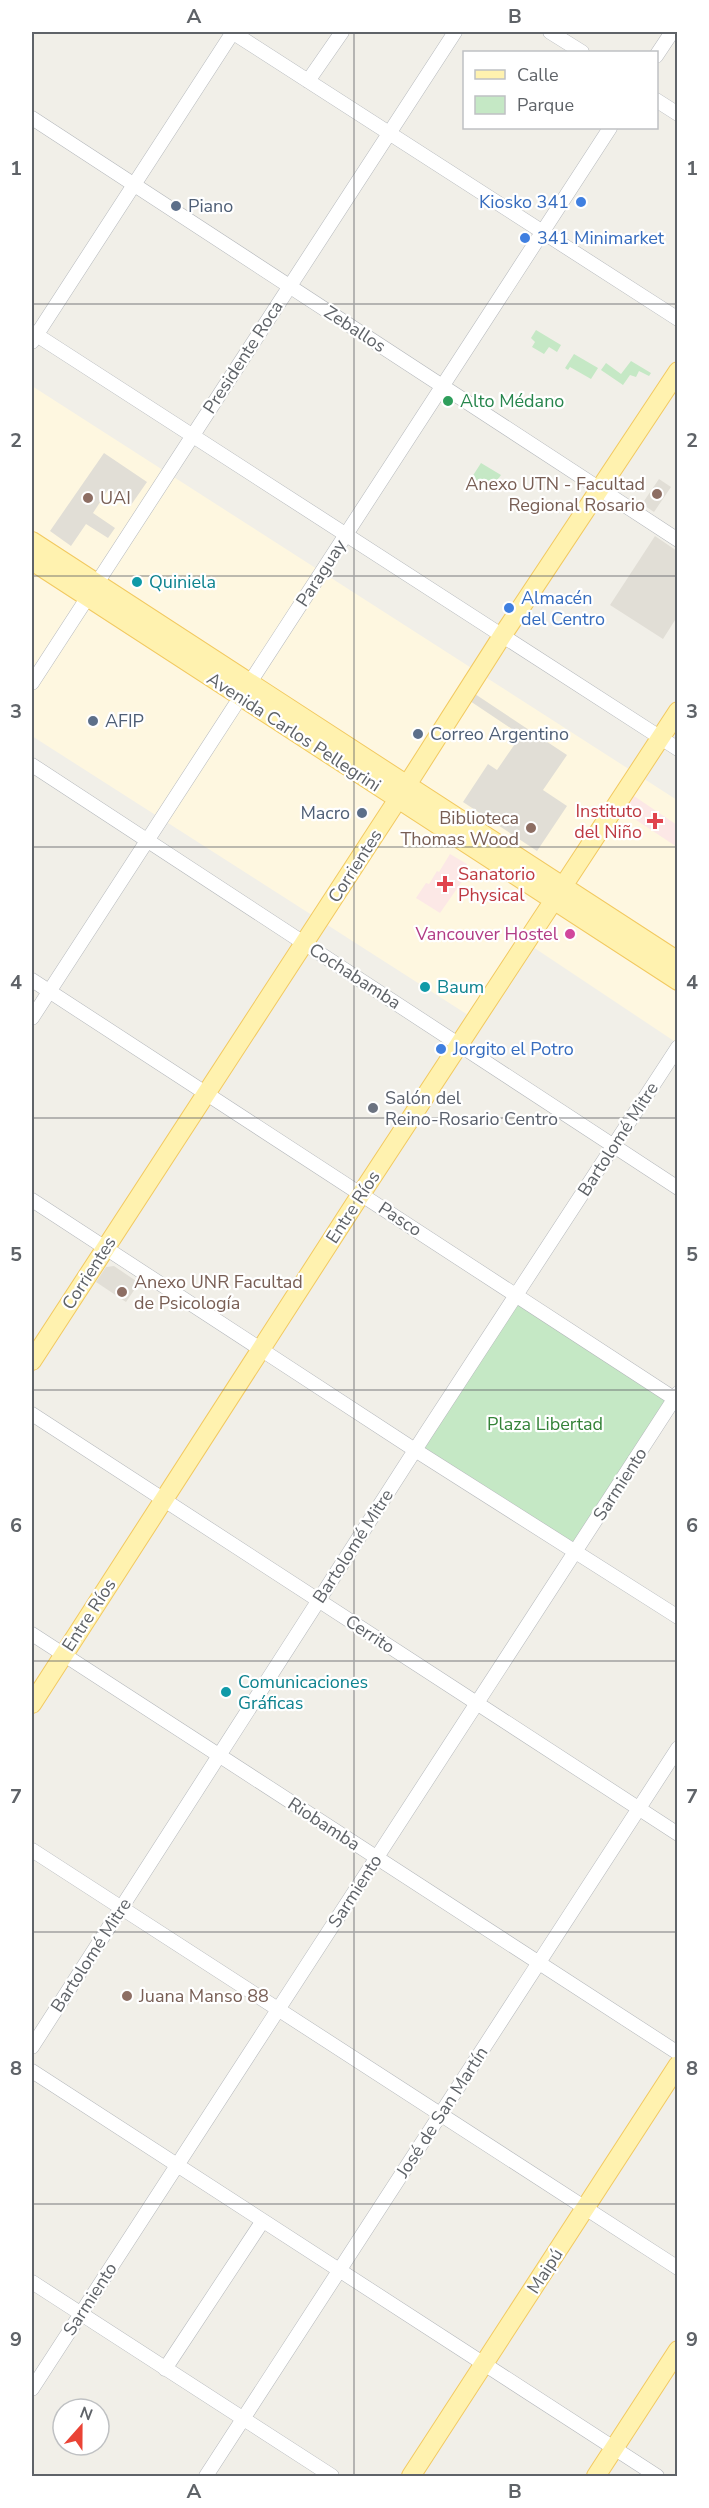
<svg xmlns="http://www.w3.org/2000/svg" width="709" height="2508" font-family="'Nunito Sans',sans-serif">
<rect width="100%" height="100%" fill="#f1efe8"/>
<path fill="#fef7e0" d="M32 386 677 800V1043L518 937 468 1015 32 736Z"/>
<path fill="#e1ded6" d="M104 453 147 482 131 505 108 490 93 513 115 528 108 538 86 524 71 546 50 531Z
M659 479 671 487 654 512 642 504Z
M655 536 677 551V617L663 639 610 605Z
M475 694 567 755 543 790 567 806 537 851 463 802 488 764 497 770 521 735 470 701Z
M114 1266 139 1283 126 1302 96 1282 106 1267Z"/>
<path fill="#fce8e6" d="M631 794 677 825V847L621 810Z
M450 854 467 864 459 876 463 880 440 913 416 898 426 883 429 884 437 871 439 872Z"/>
<path fill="#c5e8c5" d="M536 330 561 345 557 352 549 347 544 354 532 347 535 342 531 338Z
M574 354 598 368 591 379 570 367 568 370 565 368Z
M631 361 651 373 649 376 639 371 636 377 630 375 623 385 601 370 606 363 621 374Z
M481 463 501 475 490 490 472 477Z
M515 1294 674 1398 577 1551 415 1450Z"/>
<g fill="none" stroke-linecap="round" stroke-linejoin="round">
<defs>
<path id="minor" d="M232 32 678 319
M550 32 582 52
M656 56 672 32
M308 81 342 32
M656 100 678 114
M32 118 678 540
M32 332 678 749
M32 342 233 32
M32 683 455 32
M32 765 678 1188
M32 980 678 1401
M32 1018 610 128
M32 1200 415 1450 678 1617
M32 1414 678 1834
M32 1634 678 2053
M32 1850 678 2268
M32 2047 426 1433 678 1047
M32 2071 657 2476
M32 2282 332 2476
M165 2369 262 2222
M32 2389 678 1393
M206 2476 678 1748"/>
<path id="major" d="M32 541 678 961
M32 561 678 981
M32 1361 398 799 502 636 678 371
M32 1704 361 1194 678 711
M411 2476 678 2065
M596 2476 678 2350"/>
</defs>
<use href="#minor" stroke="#b5b8bc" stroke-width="15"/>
<use href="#major" stroke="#f2c960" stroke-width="20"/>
<use href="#minor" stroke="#fff" stroke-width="14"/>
<use href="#major" stroke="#fff2af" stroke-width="18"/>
</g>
<path fill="none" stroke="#5f6368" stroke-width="1.5" stroke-opacity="0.55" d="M354 32V2476M32 304H678M32 576H678M32 847H678M32 1118H678M32 1390H678M32 1661H678M32 1932H678M32 2204H678"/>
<g fill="#3f7fe0" stroke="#fff" stroke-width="2">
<circle cx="581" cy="202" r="6"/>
<circle cx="525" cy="238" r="6"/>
<circle cx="509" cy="608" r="6"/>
<circle cx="441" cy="1049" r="6"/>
</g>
<g fill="#5c6f8a" stroke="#fff" stroke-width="2">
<circle cx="176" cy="206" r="6"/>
<circle cx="93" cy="721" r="6"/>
<circle cx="418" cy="734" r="6"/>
<circle cx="362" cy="813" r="6"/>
</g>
<circle fill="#2e9e5b" stroke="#fff" stroke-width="2" cx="448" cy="401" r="6"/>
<g fill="#8d6e63" stroke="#fff" stroke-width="2">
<circle cx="657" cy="494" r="6"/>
<circle cx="88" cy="498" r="6"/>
<circle cx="531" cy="828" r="6"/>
<circle cx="122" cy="1292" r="6"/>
<circle cx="127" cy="1996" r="6"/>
</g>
<g fill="#0f9aa8" stroke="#fff" stroke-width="2">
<circle cx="137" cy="582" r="6"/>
<circle cx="425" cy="987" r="6"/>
<circle cx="226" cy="1692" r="6"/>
</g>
<g fill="#e0444e" stroke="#fff" stroke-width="2">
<path d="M652 812h6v6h6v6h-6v6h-6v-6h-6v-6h6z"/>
<path d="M442 875h6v6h6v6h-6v6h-6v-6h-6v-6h6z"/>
</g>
<circle fill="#d1479c" stroke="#fff" stroke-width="2" cx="570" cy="934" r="6"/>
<circle fill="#6b7280" stroke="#fff" stroke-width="2" cx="373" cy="1108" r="6"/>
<g text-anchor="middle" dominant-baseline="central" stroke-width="4.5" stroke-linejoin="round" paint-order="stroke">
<g font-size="18" fill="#366cbe" stroke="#fff" text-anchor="start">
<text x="569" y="202" text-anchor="end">Kiosko 341</text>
<text x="537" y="238">341 Minimarket</text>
<text x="521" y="598">Almacén<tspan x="521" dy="21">del Centro</tspan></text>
<text x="453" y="1049">Jorgito el Potro</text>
</g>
<g font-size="18" fill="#4e5e75" stroke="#fff" text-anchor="start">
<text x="188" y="206">Piano</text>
<text x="105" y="721">AFIP</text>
<text x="430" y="734">Correo Argentino</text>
<text x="350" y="813" text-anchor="end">Macro</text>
</g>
<g font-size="18" fill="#5f6368" stroke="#fff">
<text transform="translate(355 329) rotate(33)">Zeballos</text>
<text transform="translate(243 357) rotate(-57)">Presidente Roca</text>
<text transform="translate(321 573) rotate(-57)">Paraguay</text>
<text transform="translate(294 732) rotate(33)">Avenida Carlos Pellegrini</text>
<text transform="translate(355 866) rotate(-57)">Corrientes</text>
<text transform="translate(355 976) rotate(33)">Cochabamba</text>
<text transform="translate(618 1139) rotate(-57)">Bartolomé Mitre</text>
<text transform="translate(353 1207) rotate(-57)">Entre Ríos</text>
<text transform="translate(400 1219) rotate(33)">Pasco</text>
<text transform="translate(89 1273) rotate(-57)">Corrientes</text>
<text transform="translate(620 1484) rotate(-57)">Sarmiento</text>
<text transform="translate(353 1546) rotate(-57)">Bartolomé Mitre</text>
<text transform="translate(89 1615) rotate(-57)">Entre Ríos</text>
<text transform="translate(370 1634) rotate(33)">Cerrito</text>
<text transform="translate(324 1824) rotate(33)">Riobamba</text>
<text transform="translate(355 1891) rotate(-57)">Sarmiento</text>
<text transform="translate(91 1955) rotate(-57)">Bartolomé Mitre</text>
<text transform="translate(442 2112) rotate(-57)">José de San Martín</text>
<text transform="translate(545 2271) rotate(-57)">Maipú</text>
<text transform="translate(90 2299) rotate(-57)">Sarmiento</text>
</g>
<g font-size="18" fill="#27864d" stroke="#fff" text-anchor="start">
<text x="460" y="401">Alto Médano</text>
</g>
<g font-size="18" fill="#785e54" stroke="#fff" text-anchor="start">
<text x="645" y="484" text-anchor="end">Anexo UTN - Facultad<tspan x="645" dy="21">Regional Rosario</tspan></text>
<text x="100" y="498">UAI</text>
<text x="519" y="818" text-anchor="end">Biblioteca<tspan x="519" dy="21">Thomas Wood</tspan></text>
<text x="134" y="1282">Anexo UNR Facultad<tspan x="134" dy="21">de Psicología</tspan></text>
<text x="139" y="1996">Juana Manso 88</text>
</g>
<g font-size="18" fill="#0d838f" stroke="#fff" text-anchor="start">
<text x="149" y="582">Quiniela</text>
<text x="437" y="987">Baum</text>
<text x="238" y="1682">Comunicaciones<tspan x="238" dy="21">Gráficas</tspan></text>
</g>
<g font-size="18" fill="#be3a42" stroke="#fff" text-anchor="end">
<text x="642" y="811">Instituto<tspan x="642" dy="21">del Niño</tspan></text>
<text x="458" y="874" text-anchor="start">Sanatorio<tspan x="458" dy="21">Physical</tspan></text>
</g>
<g font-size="18" fill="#b23c85" stroke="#fff" text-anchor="end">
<text x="558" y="934">Vancouver Hostel</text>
</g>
<g font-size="18" fill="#5b616d" stroke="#fff" text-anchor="start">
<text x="385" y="1098">Salón del<tspan x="385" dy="21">Reino-Rosario Centro</tspan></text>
</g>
<g font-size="18" fill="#348238" stroke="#fff">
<text x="545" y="1424">Plaza Libertad</text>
</g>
</g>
<rect width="709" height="2508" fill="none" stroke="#ffffff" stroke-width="66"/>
<rect x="463" y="51" width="195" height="78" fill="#ffffff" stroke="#bfc1c3" stroke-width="1.5"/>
<rect x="475" y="70" width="30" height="9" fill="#fff2af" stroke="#bfc1c3" stroke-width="1.5"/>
<text x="517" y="81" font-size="18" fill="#5f6368">Calle</text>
<rect x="475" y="96" width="30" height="18" fill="#c5e8c5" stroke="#bfc1c3" stroke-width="1.5"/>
<text x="517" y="111" font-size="18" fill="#5f6368">Parque</text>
<g transform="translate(81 2427) rotate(21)"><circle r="28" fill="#ffffff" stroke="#bfc1c3" stroke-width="1.5"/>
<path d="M0-4.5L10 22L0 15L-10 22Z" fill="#ea4335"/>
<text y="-9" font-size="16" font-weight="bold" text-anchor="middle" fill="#5f6368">N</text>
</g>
<rect x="33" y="33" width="643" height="2442" fill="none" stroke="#5f6368" stroke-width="2"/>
<g font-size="20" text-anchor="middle" font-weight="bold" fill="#5f6368">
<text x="194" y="23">A</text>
<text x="515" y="23">B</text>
<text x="16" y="175">1</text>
<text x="692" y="175">1</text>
<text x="16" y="447">2</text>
<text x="692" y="447">2</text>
<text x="16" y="718">3</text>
<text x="692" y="718">3</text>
<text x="16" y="989">4</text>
<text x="692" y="989">4</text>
<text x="16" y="1261">5</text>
<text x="692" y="1261">5</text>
<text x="16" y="1532">6</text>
<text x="692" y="1532">6</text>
<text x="16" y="1803">7</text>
<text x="692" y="1803">7</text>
<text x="16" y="2075">8</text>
<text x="692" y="2075">8</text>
<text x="16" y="2346">9</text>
<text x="692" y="2346">9</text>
<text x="194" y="2498">A</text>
<text x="515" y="2498">B</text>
</g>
</svg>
